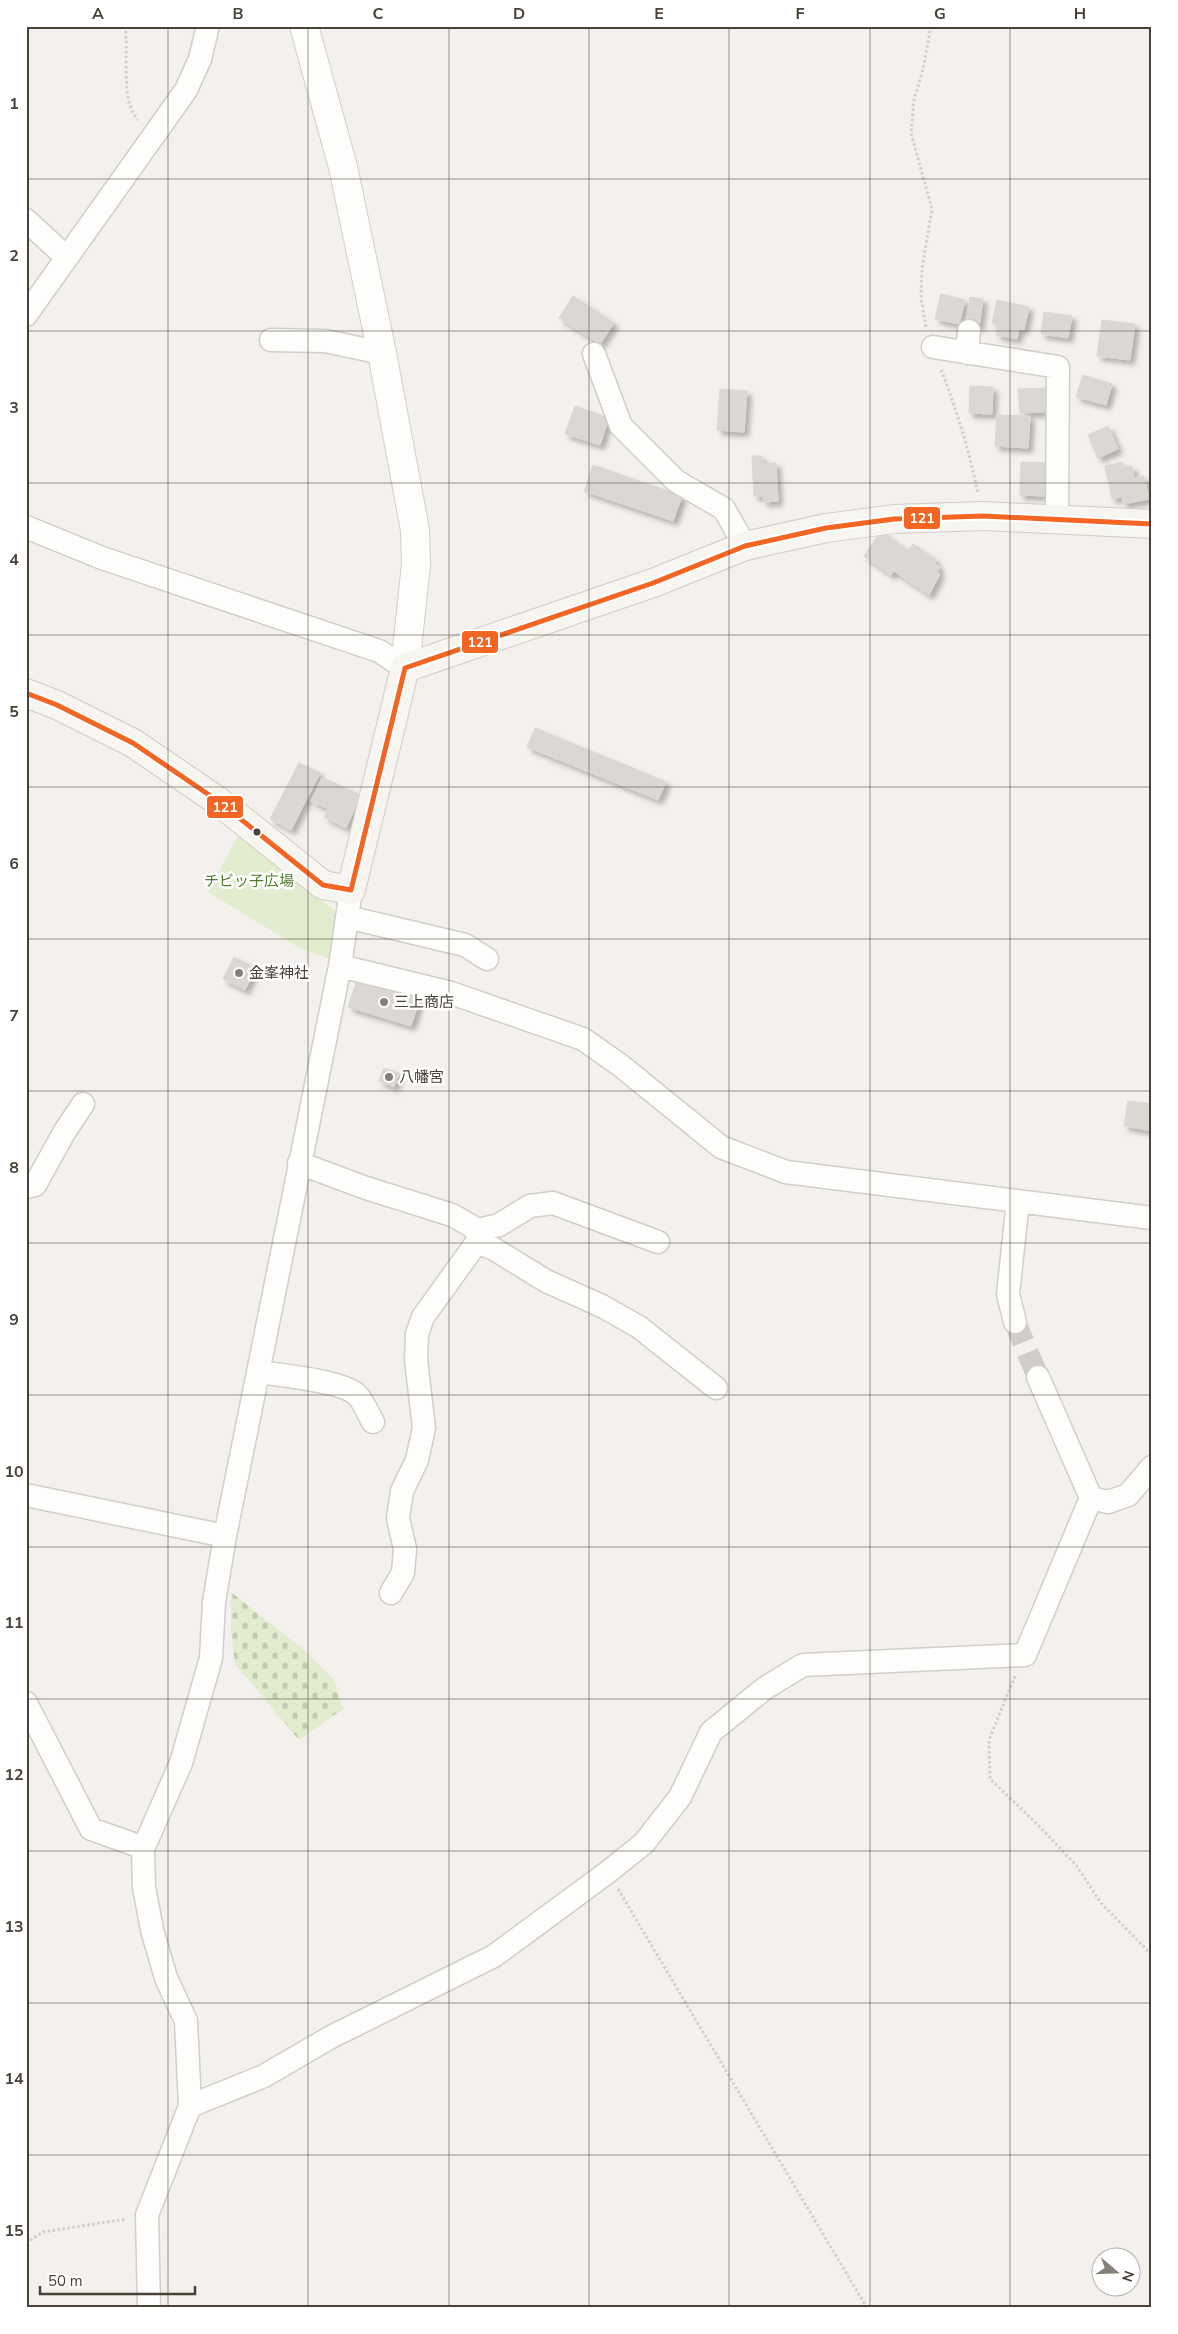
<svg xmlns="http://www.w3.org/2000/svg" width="1178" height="2334" font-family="'Nunito Sans','Noto Sans JP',sans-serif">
<defs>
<pattern id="cemetery-stones" width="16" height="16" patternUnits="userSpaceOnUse" patternTransform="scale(1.25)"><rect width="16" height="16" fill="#e2ecce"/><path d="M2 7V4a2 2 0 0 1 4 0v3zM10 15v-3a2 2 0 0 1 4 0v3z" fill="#c3ccb2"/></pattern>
<filter id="shadow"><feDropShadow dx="4.5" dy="4.5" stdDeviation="2.5" flood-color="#0004"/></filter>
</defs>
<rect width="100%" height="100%" fill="#f3f0ed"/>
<path fill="#e2ecce" d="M239 834 334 910 336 923 329 959 298 947 208 892Z"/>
<path fill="url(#cemetery-stones)" d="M231 1592 303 1649 334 1680 343 1709 299 1740 235 1664 231 1630Z"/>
<path fill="#dbd8d4" stroke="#dbd7d3" filter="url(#shadow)" d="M941 294 965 300 959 324 935 319Z
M573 296 614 323 600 344 559 318Z
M970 297 983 299 979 327 966 326Z
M997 300 1029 307 1024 330 1019 329 1017 339 996 335 998 324 992 323Z
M1044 312 1072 316 1068 338 1041 334Z
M1102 320 1135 324 1130 360 1097 356Z
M1083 375 1112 384 1106 405 1076 397Z
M970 386 993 387 992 414 969 413Z
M1046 388 1047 412 1020 413 1018 389Z
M720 389 747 391 744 432 717 430Z
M575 406 609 418 600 445 565 434Z
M997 415 1030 416 1028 448 995 446Z
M1108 426 1118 449 1098 458 1088 435Z
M752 456H762V463H776L778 501 764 502 763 496H754Z
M1021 462 1046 463 1045 496 1020 495Z
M1122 462 1123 468 1132 466 1134 478 1144 476 1149 499 1123 504 1122 497 1112 499 1105 466Z
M593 465 682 496 673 521 584 491Z
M881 531 908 551 913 544 936 560 934 563 940 567 937 572 940 574 929 595 894 571 891 575 864 556Z
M535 728 666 782 658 800 527 747Z
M299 763 320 773 291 830 270 819Z
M322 778 361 795 346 828 324 817 328 809 311 801Z
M234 957 256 968 245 990 223 979Z
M357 980 420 998 411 1026 348 1007Z
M384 1068 399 1073 394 1087 379 1081Z
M1128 1101 1152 1104V1131L1124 1126Z"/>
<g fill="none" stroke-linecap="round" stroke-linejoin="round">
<path stroke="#d1cdc9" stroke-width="22" stroke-dasharray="22 11" stroke-linecap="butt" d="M1015 1322 1038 1377"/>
<defs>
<path id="minor" d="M26 220 66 257
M26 315 186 90 200 59 208 26
M271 340 325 341 382 353
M933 347 1058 367 1057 519
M967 353 969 331
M594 354 621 426 676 481 724 509 745 546
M26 527 102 558 379 651 405 668
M347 917 465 945 487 959
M340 966 451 993 583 1039 620 1065 721 1147 786 1172 1152 1218
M299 1163 366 1188 452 1215 478 1230 477 1242 423 1317 417 1334 416 1360 424 1428 417 1460 402 1491 398 1518 405 1549 403 1573 391 1593
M26 1187 35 1185 65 1131 83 1104
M478 1230 499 1225 530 1206 553 1203 658 1242
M477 1242 494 1249 546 1281 602 1306 639 1327 716 1388
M1015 1322 1008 1294 1018 1201
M258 1372C279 1375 344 1381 357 1395 364 1402 368 1414 373 1422
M26 1495 225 1536
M1091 1498 1108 1502 1128 1495 1152 1467
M26 1703 91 1829 136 1845 143 1849
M190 2106 264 2076 331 2037 494 1956 608 1872 644 1843 680 1797 711 1732 765 1688 803 1665 1025 1655 1091 1498 1038 1377
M149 2308 147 2215 190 2106 186 2021 166 1978 152 1930 144 1887 143 1849 181 1763 211 1658 214 1602 225 1536 340 966 351 890"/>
<path id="tertiary" d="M304 26 343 167 382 353 415 530 416 564 405 668"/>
<path id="secondary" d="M26 693 57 705 133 743 218 801 323 885 351 890 405 668 653 583 745 546 826 528 894 519 983 516 1152 524"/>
</defs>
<use href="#minor" stroke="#d1cecb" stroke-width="25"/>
<use href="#tertiary" stroke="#d1cecb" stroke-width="30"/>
<use href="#secondary" stroke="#d2ccc4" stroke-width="30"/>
<path stroke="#d3d0cb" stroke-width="3" stroke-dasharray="2.5 2.5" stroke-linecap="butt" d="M125 26C129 53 120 101 138 120
M926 327 921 298 922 269 932 209 911 133 914 100 923 69 931 26
M941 370C957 410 969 451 978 493
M1015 1676 989 1740 990 1779 1034 1821 1076 1865 1101 1903 1152 1955
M618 1889 867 2308
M26 2243 43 2232 126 2219"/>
<use href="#minor" stroke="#fdfdfc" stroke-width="22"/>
<use href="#tertiary" stroke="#fdfdfc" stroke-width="28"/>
<use href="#secondary" stroke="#f7f5f0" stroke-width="28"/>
<defs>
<path id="bus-1" d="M26 693 57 705 133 743 218 801 323 885 351 890 405 668 653 583 745 546 826 528 894 519 983 516 1152 524"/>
</defs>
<use href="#bus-1" stroke="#fff" stroke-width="9"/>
<use href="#bus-1" stroke="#f26522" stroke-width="5"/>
</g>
<path fill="none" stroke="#494238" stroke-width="1" stroke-opacity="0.55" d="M168 26V2308M308 26V2308M449 26V2308M589 26V2308M729 26V2308M870 26V2308M1010 26V2308M26 179H1152M26 331H1152M26 483H1152M26 635H1152M26 787H1152M26 939H1152M26 1091H1152M26 1243H1152M26 1395H1152M26 1547H1152M26 1699H1152M26 1851H1152M26 2003H1152M26 2155H1152"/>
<circle fill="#494238" stroke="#fff" stroke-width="2" cx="257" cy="832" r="4.5"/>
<g fill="#847f77" stroke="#fff" stroke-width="2">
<circle cx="239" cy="973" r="5"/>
<circle cx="384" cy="1002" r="5"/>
<circle cx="389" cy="1077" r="5"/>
</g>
<g text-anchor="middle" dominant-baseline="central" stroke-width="5" stroke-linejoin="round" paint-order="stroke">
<g font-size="15" fill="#4f7c2b" stroke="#fff">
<text x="249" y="881">チビッ子広場</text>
</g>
<g font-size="15" fill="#494238" stroke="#fff" text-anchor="start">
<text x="249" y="973">金峯神社</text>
<text x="394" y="1002">三上商店</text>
<text x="399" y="1077">八幡宮</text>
</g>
</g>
<g stroke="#fff" stroke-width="2">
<rect x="903" y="506" width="38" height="24" rx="5" fill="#f26522"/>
<rect x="461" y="630" width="38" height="24" rx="5" fill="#f26522"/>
<rect x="206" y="795" width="38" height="24" rx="5" fill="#f26522"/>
</g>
<g font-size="14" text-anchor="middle" font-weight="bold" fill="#fff">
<text x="922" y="523">121</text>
<text x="480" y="647">121</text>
<text x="225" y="812">121</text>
</g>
<rect width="1178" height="2334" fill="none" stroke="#ffffff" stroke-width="55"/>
<g transform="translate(1116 2272) rotate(109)"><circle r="24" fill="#ffffff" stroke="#b6b3af"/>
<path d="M0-4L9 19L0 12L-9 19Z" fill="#847f77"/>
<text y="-8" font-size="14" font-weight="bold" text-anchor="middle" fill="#494238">N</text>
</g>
<path d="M40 2286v8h155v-8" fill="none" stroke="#494238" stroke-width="2.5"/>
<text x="48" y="2286" font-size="15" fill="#494238" stroke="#ffffff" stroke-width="4" paint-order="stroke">50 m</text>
<rect x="28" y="28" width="1122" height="2278" fill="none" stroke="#494238" stroke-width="2"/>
<g font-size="16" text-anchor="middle" font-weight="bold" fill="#494238">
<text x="98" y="19">A</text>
<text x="238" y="19">B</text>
<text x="378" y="19">C</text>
<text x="519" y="19">D</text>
<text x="659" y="19">E</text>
<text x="800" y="19">F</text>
<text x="940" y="19">G</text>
<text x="1080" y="19">H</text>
<text x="14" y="109">1</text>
<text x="14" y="261">2</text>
<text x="14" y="413">3</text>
<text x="14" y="565">4</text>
<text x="14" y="717">5</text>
<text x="14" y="869">6</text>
<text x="14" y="1021">7</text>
<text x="14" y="1173">8</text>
<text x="14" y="1325">9</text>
<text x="14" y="1477">10</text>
<text x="14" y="1628">11</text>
<text x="14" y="1780">12</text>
<text x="14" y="1932">13</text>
<text x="14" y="2084">14</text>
<text x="14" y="2236">15</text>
</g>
</svg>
